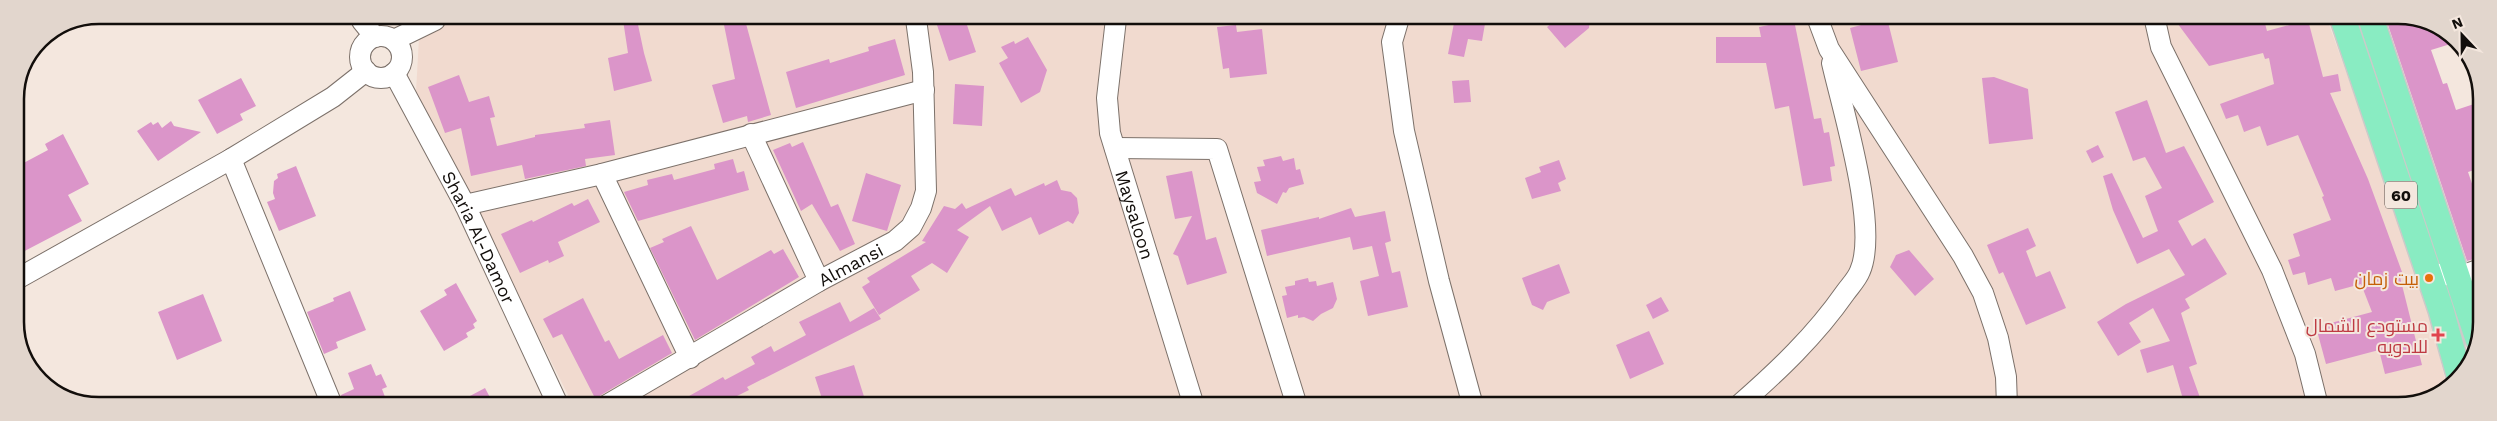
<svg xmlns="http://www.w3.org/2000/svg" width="2497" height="421" font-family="'Work Sans',Cairo,sans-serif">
<rect width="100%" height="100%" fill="#f4e7de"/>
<path fill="#f1dacf" d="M2326 16 2424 289 2447 388 2399 406 573 405 416 92 420 20Z"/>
<path fill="#db95c9" d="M2172 16H2263L2267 31 2308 20 2323 77 2338 74 2341 91 2330 93 2368 179 2402 272 2399 273 2422 365 2385 374 2379 350 2326 364 2316 327 2372 312 2361 284 2335 291 2331 278 2308 285 2305 272 2293 275 2288 260 2300 256 2293 234 2331 220 2322 197 2324 196 2298 135 2267 146 2260 126 2244 132 2238 115 2226 119 2220 104 2274 84 2269 58 2265 59 2263 53 2209 66Z
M2385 16H2410L2454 36 2457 42 2431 50 2443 84 2447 83 2456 110 2480 102 2481 168 2468 172 2481 210V257L2467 261Z
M1455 18H1486L1482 41 1468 39 1464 57 1448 54Z
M1558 18H1590L1589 28 1565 48 1547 27Z
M1887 18 1898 62 1861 71 1850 28Z
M935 19H965L976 52 949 61Z
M623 20H637L644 53 652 81 614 91 608 58 628 53Z
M723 20H745L771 115 748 122 747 116 723 123 712 85 735 79Z
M1794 20 1814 119 1821 118 1824 133 1829 132 1835 166 1830 167 1832 181 1803 186 1789 106 1775 109 1766 63H1716V37H1761L1759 27Z
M1236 25 1237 32 1262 29 1267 74 1230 78 1229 68 1223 69 1217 27Z
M1028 37 1047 70 1040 92 1021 103 999 63 1008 58 1001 47 1014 41 1015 44Z
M895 39 905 75 796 108 786 72 829 59 830 63 869 51 868 47Z
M459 75 469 102 489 96 495 117 490 118 497 146 535 137V135L585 128 584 124 610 120 615 155 585 159 586 166 525 179 522 165 471 176 461 128 445 133 428 87Z
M1994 77 2028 89 2033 139 1989 144 1982 78Z
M241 78 256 106 240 114 243 120 217 134 198 100Z
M1469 80 1471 102 1454 103 1452 81Z
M955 84 984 86 982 126 953 124Z
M2147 100 2166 153 2184 146 2214 202 2178 221 2192 246 2205 238 2227 274 2185 299 2190 308 2181 313 2197 364 2189 367 2203 406H2185L2173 365 2147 373 2140 350 2170 341 2153 308 2129 323 2141 342 2118 356 2097 322 2126 304 2185 275 2169 249 2137 264 2113 210 2103 176 2112 173 2143 238 2158 231 2145 196 2162 188 2145 157 2133 161 2115 112Z
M171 121 174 126 201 132 158 161 137 131 151 122 153 125 158 122 162 128Z
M63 134 89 184 68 195 82 221 17 255 16 167 48 150 45 144Z
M803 142 831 207 838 204 855 244 840 251 812 204 801 211 773 150 790 143 792 147Z
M2098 145 2104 157 2092 163 2086 151Z
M1281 156 1283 161 1294 158 1296 170 1300 169 1304 184 1289 188 1286 193 1283 192 1277 204 1257 193 1254 182 1261 181 1257 167 1265 166 1263 160Z
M733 159 737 173 744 171 749 190 638 221 624 192 648 185 647 180 672 174 674 180 715 169 714 164Z
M1559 160 1566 179 1558 183 1561 191 1532 199 1525 178 1541 172 1539 167Z
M296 166 316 216 279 231 267 202 275 199 273 193 274 181 278 178 277 174Z
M1192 171 1206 240 1216 237 1227 273 1187 285 1178 256 1173 254 1192 216 1175 219 1166 176Z
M866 173 901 185 887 231 852 221Z
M1057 180 1061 190 1071 192 1077 198 1079 213 1073 224 1068 221 1039 235 1031 217 1002 231 990 206 957 230 969 237 947 273 932 263 911 276 920 290 879 315 862 287 870 282 867 278 926 242 922 241 944 206 955 209 962 203 966 209 1011 188 1015 196 1044 183 1045 186Z
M588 199 600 222 558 242 564 256 549 263 548 260 520 273 501 234 532 220 533 222 572 203 574 206Z
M1351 208 1355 217 1385 211 1391 241 1385 243 1392 273 1400 271 1408 307 1368 316 1360 281 1379 276 1372 246 1353 250 1350 237 1267 256 1261 230 1319 217V219Z
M691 226 717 280 771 250 774 254 783 249 799 277 695 340 650 248 664 242 662 239Z
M2028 228 2036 246 2026 251 2036 277 2050 271 2066 308 2026 325 2003 272 1999 274 1987 245Z
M1909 250 1934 279 1915 296 1890 267 1896 255Z
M1559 264 1570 293 1547 302 1543 310 1532 305 1522 278Z
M1308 278 1309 282 1316 281 1317 286 1333 282 1337 299 1333 308 1321 314 1313 321 1304 317 1298 318V315L1287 318 1282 296 1287 295 1285 287 1295 285V281Z
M456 283 477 321 473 324 475 328 466 333 468 337 444 351 420 311 447 295 444 290Z
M350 291 366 330 336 342 338 348 324 354 307 312 334 301 333 298Z
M203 294 222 341 177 360 158 312Z
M1661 297 1669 311 1653 319 1646 305Z
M583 298 605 342 609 340 619 359 663 335 672 353 601 395 596 400 562 334 553 338 543 319Z
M840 302 850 322 874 308 881 319 747 387 749 390 735 397 740 405H673L723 377 725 380 755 364 751 357 771 346 774 352 806 335 799 322Z
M1649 331 1664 364 1630 379 1616 345Z
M371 364 376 376 381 374 387 387 382 389 388 405H344L341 395 354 389 348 373Z
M854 365 867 406 824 405 815 377Z
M485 388 494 405H453Z"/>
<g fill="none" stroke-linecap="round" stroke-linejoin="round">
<defs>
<g id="minor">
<path d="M2154 16 2161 47 2272 270 2305 354 2318 406"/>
<path d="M1817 17 1829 49 1963 256 1983 293 1998 338 2006 377 2007 406"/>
<path d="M1399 18 1392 42 1404 131 1439 281 1473 406"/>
<path id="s1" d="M1116 19 1107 98 1110 133 1194 406"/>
<path d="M362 21 375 37"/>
<circle cx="381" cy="57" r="21"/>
<path d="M394 40 435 20"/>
<path id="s2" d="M394 73 465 205 558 405"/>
<path d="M751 134 819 281"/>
<path d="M1115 148 1217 149 1297 406"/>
<path d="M231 159 332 405"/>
<path d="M602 174 690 358"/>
<path d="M465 205 602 174 924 90"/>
<path d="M2427 272 2458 277 2481 269"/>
<path d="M17 279 231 159 333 97 366 71"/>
<path id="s3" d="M607 405 819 281 895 241 911 227 921 208 926 191 923 72 916 19"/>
<path d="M1738 406C1778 371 1815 336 1845 293 1850 286 1857 279 1860 271 1879 228 1843 111 1832 63"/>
</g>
<path id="major" d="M2342 16 2441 310 2459 375
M2370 16 2478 339"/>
</defs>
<use href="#minor" stroke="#7c716a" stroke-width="22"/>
<use href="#major" stroke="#cbcac9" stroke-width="28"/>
<use href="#minor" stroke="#fff" stroke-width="20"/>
<use href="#major" stroke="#89ecc2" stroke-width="25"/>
</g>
<circle fill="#e8710a" stroke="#f4e7de" stroke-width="2" cx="2429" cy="278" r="5"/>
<path fill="#e0444e" stroke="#f4e7de" stroke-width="2" d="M2435.5 327.5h5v5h5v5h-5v5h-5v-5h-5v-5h5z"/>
<g text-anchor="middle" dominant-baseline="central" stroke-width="4" stroke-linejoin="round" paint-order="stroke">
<rect fill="#f4e7de" stroke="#564f4a" stroke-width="1" x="2385" y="181.5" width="32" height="27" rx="4"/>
<g font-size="16" font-weight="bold" fill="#120e0b">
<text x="2401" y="195">60</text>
</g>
<g font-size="18" fill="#120e0b" stroke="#f4e7de">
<text stroke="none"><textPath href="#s1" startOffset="200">Maysaloon</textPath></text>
<text stroke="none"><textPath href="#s2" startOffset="185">Sharia Al-Damor</textPath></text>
<text stroke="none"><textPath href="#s3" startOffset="281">Almansi</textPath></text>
</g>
<g font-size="18" fill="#c56008" stroke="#f4e7de" text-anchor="end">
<text x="2419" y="278">بيت زمان</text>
</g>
<g font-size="18" fill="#be3a42" stroke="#f4e7de" text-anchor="end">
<text x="2428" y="325">مستودع الشمال<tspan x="2428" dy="21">للادويه</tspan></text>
</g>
</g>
<path d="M0 0H2497V421H0ZM99 24H2398A75 75 0 0 1 2473 99V322A75 75 0 0 1 2398 397H99A75 75 0 0 1 24 322V99A75 75 0 0 1 99 24Z" fill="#e2d6cd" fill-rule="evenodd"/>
<path fill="none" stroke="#120e0b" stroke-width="2.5" d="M99 24H2398A75 75 0 0 1 2473 99V322A75 75 0 0 1 2398 397H99A75 75 0 0 1 24 322V99A75 75 0 0 1 99 24Z"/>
<g transform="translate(2462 35) rotate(338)" stroke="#f4e7de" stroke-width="4" paint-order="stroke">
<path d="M0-4L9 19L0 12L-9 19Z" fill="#120e0b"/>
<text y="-8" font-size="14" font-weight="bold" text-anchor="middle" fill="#120e0b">N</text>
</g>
</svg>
